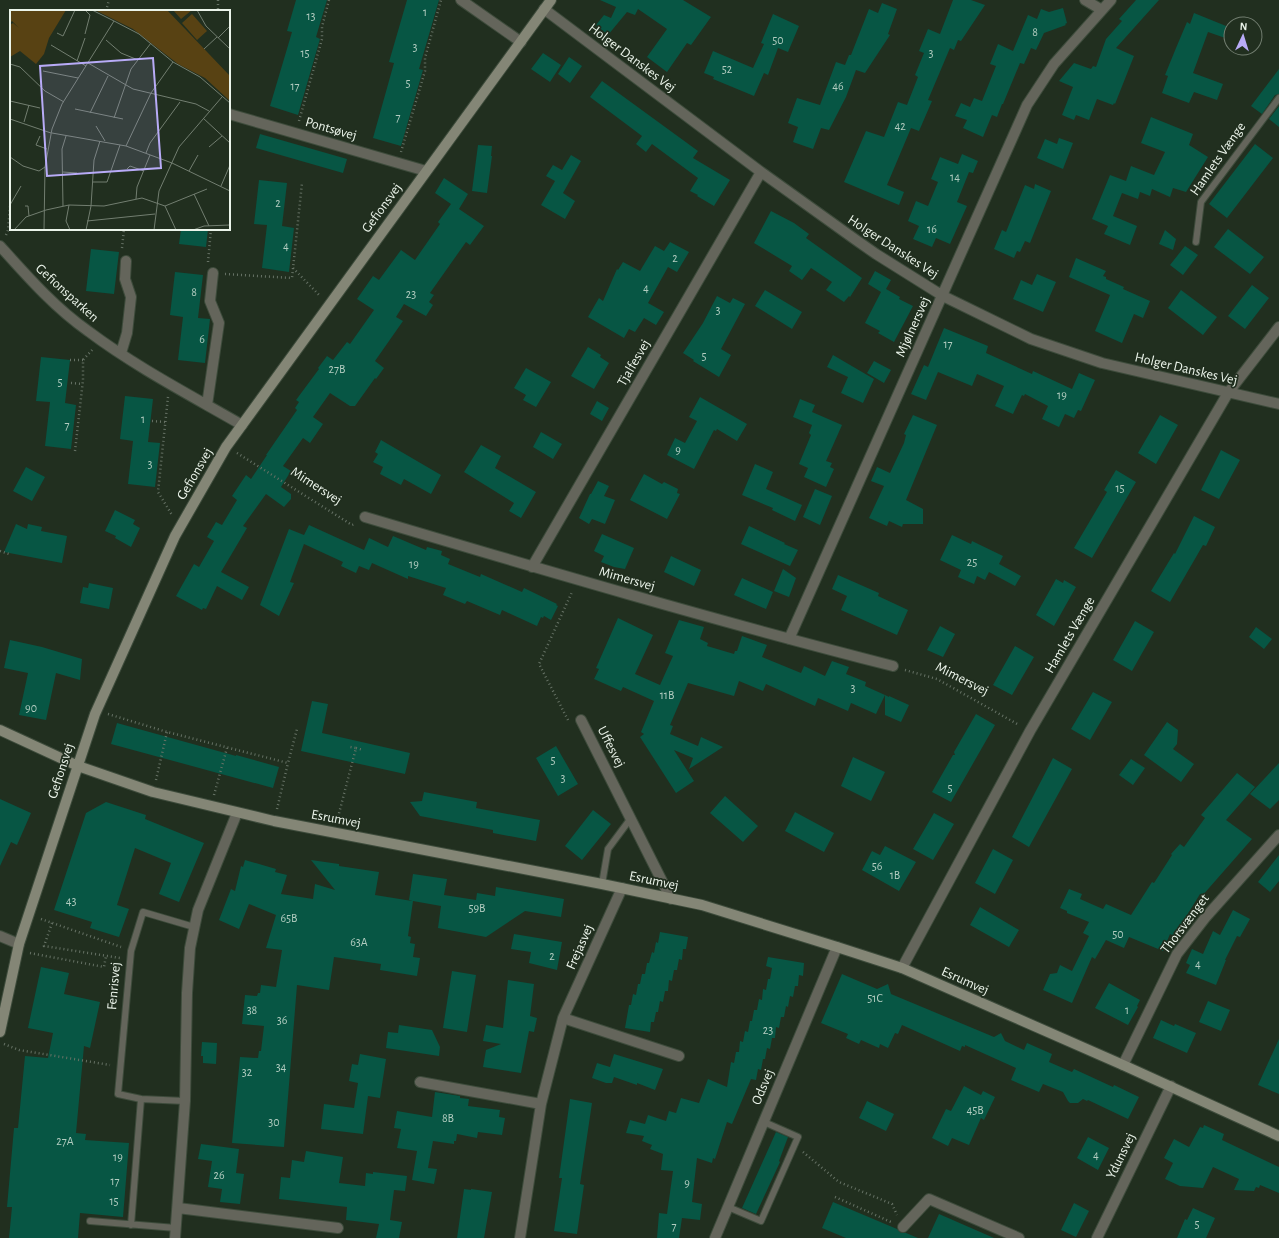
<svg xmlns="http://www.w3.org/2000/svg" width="1279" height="1238" font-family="'Alegreya Sans',sans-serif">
<rect width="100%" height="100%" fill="#212f1f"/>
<path fill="#075644" d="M296 0H327L316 37 320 39 298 115 270 106 292 32 287 31Z
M407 0H439L419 69 423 70 401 146 373 138 394 63 389 62Z
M600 0H683L711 17 691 45 687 43 667 72 647 57 667 29 638 9 635 15 627 12 608 35 596 25 604 15 611 18 616 7Z
M953 0H971L985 5 961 41 958 40 954 50 950 48 928 100 932 101 919 131 911 128 887 185 904 192 899 205 844 182 866 131 884 137 898 102 907 105 918 77 915 75 924 53 919 51 928 29 940 34Z
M1136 0H1159L1116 48 1134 56 1115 104 1114 103 1113 105 1097 99 1089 120 1076 115 1074 120 1062 115 1073 87 1059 81 1074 63 1091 69 1093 66 1096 67 1106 39 1122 21 1119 19Z
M882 3 897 9 888 34 890 35 865 73 856 70 846 97 829 130 821 128 813 149 793 142 798 127 788 123 797 98 820 105 836 62 845 65 849 55H851L869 9 878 13Z
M1063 8 1067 23 1065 24 1066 25 1044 33 1036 50 1031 48 1024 64 1020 63 1003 104H1002L997 117 992 115 983 137 963 128 967 120 955 116 961 103 970 107 974 98 982 101 996 66 990 64 998 44 1013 51 1028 15 1037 19 1041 9 1049 12Z
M1194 13 1231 28V40L1208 32 1193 73 1223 84 1217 100 1194 92 1189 103 1162 93 1168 76 1165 75 1176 48 1187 22 1190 24Z
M773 14 799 26 788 52 778 48 768 75 764 73 754 96 713 79 714 77 704 73 713 51 753 68 764 44 761 43Z
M543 53 561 65 550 82 531 69Z
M569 57 582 66 570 83 558 74Z
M1279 69V94L1275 95 1262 114 1251 106Z
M602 81 698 151 693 158 730 180 714 206 697 196 698 195 690 191 698 178 652 144 646 152 636 144 642 136 590 97Z
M1279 106V127L1269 119Z
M1151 117 1193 134 1189 145 1208 157 1186 192 1173 188 1170 197 1152 189 1150 196 1140 192 1138 199 1122 193 1113 216 1137 226 1130 245 1104 234 1108 226 1092 219 1110 175 1126 181 1131 166 1154 175 1165 152 1141 143Z
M260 134 347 159 343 173 256 148Z
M1059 138 1073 143 1063 169 1037 158 1045 139 1057 144Z
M1255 144 1273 158 1227 218 1209 204Z
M478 145 492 146 491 156H492L487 193 472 191Z
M962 154 978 161 973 173 969 172 957 202 967 206 950 244 936 238 932 247 913 239 919 226 908 221 916 201 928 206 938 182 931 179 940 157 958 164Z
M571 155 581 161 563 193 575 201 565 219 541 205 555 181 546 176 553 165 562 170Z
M444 178 468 194 459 209 484 226 470 245 466 242 430 293 434 295 429 302 433 305 426 316 404 304 396 317 403 321 375 361 384 368 376 379 375 378 355 406H350L330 393 313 417 323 424 310 443 303 438 283 466 291 471 281 487 291 494V499L284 507 266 494 243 526 247 528 221 572 249 587 242 600 217 586 206 609 203 608 202 610 176 596 194 564 199 567 214 541 207 537 216 522 222 525 237 500 232 496 246 475 251 479 267 455H266L297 410 295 408 299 402 296 400 319 369 318 368 327 356 333 360 347 342 350 344 374 310 357 299 373 276 379 280 401 250 415 260 440 224 438 222 451 204 435 193Z
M259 180 287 183 282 226 294 228 289 272 262 268 267 225 254 224Z
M1035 184 1051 191 1030 243 1025 241 1020 252 1017 251 1014 258 994 249 1002 230 1006 232 1025 185 1034 189Z
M771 211 794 223 809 234 806 238 862 278 850 297 849 296 844 302 826 290 832 282 811 268 802 280 789 271 792 266 754 243Z
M181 229H208L206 247 179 244Z
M1228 229 1264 257 1250 274 1214 247Z
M1165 230 1176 239 1173 250 1159 244Z
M670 242 689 252 677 272 668 267 648 303 664 312 656 325 644 318 635 332 629 329 624 338 588 317 599 298 603 301 617 269 618 270 623 262 640 271 655 246 664 251Z
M1185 246 1198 255 1183 275 1170 265Z
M91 249 119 252 114 294 86 291Z
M1076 258 1106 271 1103 276 1106 277V279L1124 287 1123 289 1150 301 1143 318 1134 314 1122 343 1095 331 1110 295 1069 277Z
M875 271 891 280 886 289 900 297 899 299 913 306 894 342 878 333 880 331 865 323 881 292 868 284Z
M175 272 203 275 198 318 210 319 205 363 178 360 183 317 170 315Z
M1037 274 1056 282 1043 312 1013 299 1021 280 1032 285Z
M1252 285 1269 298 1245 329 1228 316Z
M765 290 802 312 792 329 755 306Z
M1181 290 1217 317 1203 335 1168 308Z
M717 296 730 303 733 298 745 304 721 349 731 355 719 377 693 361 694 360 683 353 703 323Z
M944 328 988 346 986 353 1032 374 1033 371 1072 389 1079 373 1095 380 1081 411 1078 410 1074 418 1065 414 1059 427 1042 419 1048 406 1025 394 1024 396 1022 395 1013 414 995 406 1004 386 977 374 972 386 938 372 926 400 911 394 924 365 928 367Z
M588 347 601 355 600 357 609 363 594 389 571 376Z
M833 355 874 379 863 403 841 393 848 377 827 367Z
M41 357 70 360 65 403 76 405 71 449 45 446 50 402 36 401Z
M874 361 891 370 884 383 867 373Z
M526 368 551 382 536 407 523 400 526 395 514 388Z
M125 396 153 399 148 442 160 443 155 487 128 484 133 441 120 439Z
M700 397 747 424 737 441 717 429 716 431 714 430 694 469 667 455 675 438 685 443 697 421 689 417Z
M800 399 815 405 812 412 842 425 826 461 832 463 830 467 834 469 826 487 804 477 808 468 799 464 811 435 809 433 812 425 793 417Z
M597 401 609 408 602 421 590 414Z
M913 415 937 425 906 500 923 509V524H903L902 527 889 521 887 526 869 518 884 486 871 481 877 467 890 473 904 443 906 435 904 434Z
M1160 415 1178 425 1156 464 1138 453Z
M541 432 562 444 553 459 533 447Z
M381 440 441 475 431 494 404 479 401 485 380 474 383 467 373 462 378 454 375 452Z
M481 445 501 456 495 468 536 492 521 518 509 511 514 503 464 472Z
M1221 450 1240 460 1219 499 1201 490Z
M755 464 773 472 766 489 802 505 795 521 772 510 773 508 742 495Z
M26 467 45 477 32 501 13 491Z
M1116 470 1136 482 1092 558 1074 548 1107 492 1104 490Z
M644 474 662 484 664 482 678 489 677 493 680 494 667 519 630 500Z
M598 481 609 486 604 496 615 500 605 524 592 519 589 524 579 518 590 494H591Z
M815 489 832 496 820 525 803 517Z
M115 510 135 520 133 524 140 528 131 547 115 538 116 536 105 531Z
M1194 516 1215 527 1206 546 1203 545 1170 602 1151 591 1174 553 1175 554Z
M16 524 27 529 28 524 42 527 41 531 67 536 62 563 4 552Z
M309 525 364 550 369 538 388 547 393 536 426 550 427 547 442 551 441 555 450 559 448 564 480 577 481 574 522 592 524 588 557 604 556 605 558 606 551 620 544 616 543 618 541 617 537 626 502 610 500 615 467 601 465 604 443 595 446 588 408 576V579L372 563 369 570 359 566 356 573 341 566 343 562 304 544 290 582 294 583 279 616 260 605 289 529 304 535Z
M749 526 785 543 784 544 798 550 790 566 741 544Z
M602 534 634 548 625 569 614 567 601 562 604 556 594 551Z
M952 535 971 544 972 541 1003 556 999 564 1021 576 1015 586 989 572 985 580 977 576 974 584 958 577 961 570 940 560Z
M671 556 701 570 694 586 664 572Z
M783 569 796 578 789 597 774 591Z
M838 575 879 593 878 596 908 610 897 635 841 610 847 596 832 589Z
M742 578 773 592 766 609 734 595Z
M1056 579 1063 583 1064 580 1076 587 1054 626 1036 615Z
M89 583 113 588 109 609 80 603 83 587 88 588Z
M618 618 653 635 635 674 660 685 673 656 665 653 679 620 704 627 700 639 708 643 707 646 734 654 735 651H737L742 636 767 645 762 657 801 673 804 666 825 676 832 661 849 667 846 674 866 682 865 686 885 695 876 714 851 703 848 711 818 698 815 706 766 684 763 691 739 681 734 696 688 683 670 725 673 726 670 734 698 746 701 737 723 747 689 769 693 758 674 750 694 781 676 793 640 737 644 734 641 732 654 701 623 687 621 691 594 679 599 669 596 668Z
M1135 621 1154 632 1132 671 1113 660Z
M940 626 955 634 943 657 927 650Z
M1256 627 1272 639 1264 649 1249 637Z
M10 640 42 647 82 659 80 680 56 673 46 720 19 715 28 673 4 668Z
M1015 646 1034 657 1012 695 993 685Z
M1093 692 1112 702 1090 740 1071 729Z
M885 695 889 697V696L909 705 901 722 885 715Z
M312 701 328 704 322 733 410 753 405 774 301 751Z
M976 714 995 725 951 802 932 792 953 755H955L954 752Z
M1167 722 1178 730 1177 744 1173 749 1194 764 1181 782 1144 755Z
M117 723 236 756V755L279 767 273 788 111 744Z
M556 746 578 784 558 796 536 758Z
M853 757 885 772 871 801 841 786Z
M1053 758 1072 769 1029 847 1012 837Z
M1131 759 1145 768 1133 785 1119 775Z
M1279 763V800L1270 809 1250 794Z
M1237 773 1255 787 1226 820 1252 839 1202 896 1200 894 1181 925 1182 926 1174 936 1170 934 1163 951 1129 937 1124 948 1106 940 1095 959 1092 957 1072 1003 1043 990 1050 974 1057 973 1060 965 1072 971 1089 936 1083 933 1089 922 1067 913V911L1060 908 1069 889 1082 894 1080 899 1103 909 1106 904 1131 915 1152 882 1154 883 1172 855 1171 854 1180 844 1184 847 1205 818 1201 815Z
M424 792 477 802 476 808 540 820 536 841 493 833V830L420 816 410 802 422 801Z
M725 796 758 826 743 842 710 813Z
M0 799 31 813 17 845 11 842 0 866Z
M106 802 146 815 145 819 204 843 179 902 159 894 171 863 135 848 117 905 129 909 119 937 90 928 92 922 54 910 86 813Z
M593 810 611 824 582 860 565 846Z
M795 812 834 833 824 852 785 831Z
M934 813 954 824 933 860 913 849Z
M885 846 916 862 899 891 862 870 872 851 880 855Z
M993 849 1013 860 995 894 975 883Z
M1279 855V881L1270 892 1258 882Z
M245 860 276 869 275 872 287 875 281 894 313 899 315 884 335 890 311 860 339 864V866L379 872 375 895 412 901 409 900 413 874 447 879 444 895 476 900 477 893 495 896 496 887 564 899 561 917 525 911 486 937 438 928 441 906 413 901 408 936 411 937 410 943 415 944 413 957 420 958 417 976 380 970 381 964 334 957 329 990 297 985 284 1147 232 1143 240 1057 258 1058 259 1051H261L264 1026 242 1024 245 995 257 996 258 993H260L261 985 276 987 282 950 266 948 276 915 249 904 239 929 219 920 231 889 235 891 241 866 243 867Z
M980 907 1019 930 1009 947 970 925Z
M1233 910 1250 919 1240 937 1237 936 1225 960H1226L1216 985 1186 973 1190 965 1186 963 1192 949 1203 954 1213 931 1220 935Z
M660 932 688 937 686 949H683L682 960 679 959 677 970H674L672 981 669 980 668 991H665L663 1002 660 1001 658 1012H656L654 1022H651L650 1032 625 1028 629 1005H631L633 994 636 995 638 984H640L642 974H645L647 963H649L652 952 654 953 656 942 658 943Z
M514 934 562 942 557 970 529 963 531 952 511 949Z
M768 957 804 963 803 976 799 975 798 986H795L793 997 790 996 788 1007 786 1006 784 1017H781L779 1028 776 1027 775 1038H772L770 1049 767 1048 765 1059H763L761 1070 758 1069 756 1080 751 1079 732 1124 727 1122 715 1159 713 1158 712 1163 697 1158 692 1202 702 1204 700 1220 682 1218 679 1238H657L659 1213 667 1214 673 1171 661 1170 663 1154 650 1149 652 1145 642 1141 644 1136 626 1133 630 1120 645 1124 648 1115 666 1121 669 1111 676 1113 681 1098 699 1103 708 1079 727 1087 731 1062 734 1063 736 1052H739L740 1041 743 1042 745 1031 748 1032 750 1021H752L754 1010H757L759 999 762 1000 763 989 766 990 768 979H770L772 968 766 966Z
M41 967 69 973 64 994 100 1002 90 1048 84 1046 76 1133 86 1134 85 1140 129 1143 123 1217 80 1213 78 1238H9L12 1207H7L14 1128H18L25 1056 48 1058 53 1033 28 1028Z
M452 971 476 975 467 1032 443 1028Z
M842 974 877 989 888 984 891 994 994 1037 1001 1033 1005 1041 1024 1050 1027 1043 1052 1054 1049 1062 1072 1072 1074 1069 1113 1087 1114 1085 1139 1097 1128 1119 1088 1100 1087 1101 1083 1099 1078 1103H1070L1068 1101 1063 1092 1043 1084 1039 1092 1011 1080 1016 1068 965 1045V1047L962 1046 960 1051 902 1025 898 1034 895 1033 888 1048 880 1044 879 1048 861 1040 859 1044 846 1038 848 1034 821 1023Z
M508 980 534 984 530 1016 537 1018 534 1032 529 1031 521 1073 483 1067 486 1050 501 1044 483 1041 486 1025 503 1028Z
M1109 983 1140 1000 1137 1006 1138 1007 1128 1025 1095 1008Z
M1208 1001 1230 1010 1221 1031 1199 1022Z
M1161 1020 1174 1026 1175 1024 1196 1033 1187 1053 1153 1038Z
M399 1025 432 1030 440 1047 439 1056 386 1048 388 1032 398 1033Z
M1279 1039V1094L1258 1085Z
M202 1042 217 1043 216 1064 203 1063V1056H201Z
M360 1054 386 1059 380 1098 368 1096 363 1134 321 1129 324 1104 354 1108 358 1083 349 1081 352 1064 358 1065Z
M614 1054 663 1069 655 1090 637 1083V1085L614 1077 612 1083H606L592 1078 597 1063 610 1067Z
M964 1086 981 1095 983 1091 995 1097 984 1120 981 1118 969 1145 952 1138 948 1146 932 1138 946 1109 951 1111Z
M435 1092 460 1096V1098L469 1099 468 1106 500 1110 499 1117 505 1118 502 1135 478 1132 477 1138 457 1134 456 1141H454V1144L433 1141 428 1168 437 1169 434 1184 412 1180 417 1151 397 1148 401 1129 394 1128 397 1111 432 1117Z
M570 1099 592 1103 580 1184 584 1185 577 1234 554 1231 562 1178H559Z
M867 1101 894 1114 886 1131 859 1118Z
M1204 1125 1224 1134 1222 1140 1279 1167V1193L1260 1185 1259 1188 1256 1187 1254 1191 1234 1190 1239 1179 1213 1167 1203 1188 1180 1186 1165 1179 1173 1163 1164 1158 1174 1139 1189 1147 1200 1127 1203 1128Z
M776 1132 788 1137 779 1161 780 1162 756 1214 742 1208Z
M1088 1137 1109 1148 1098 1170 1077 1158Z
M201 1144 239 1149 236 1173 244 1174 240 1204 220 1202 222 1189 208 1187 212 1161 198 1159Z
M306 1151 343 1157 339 1183 365 1186 366 1173 373 1174V1172L407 1176 405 1191 394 1190 390 1220 402 1222 399 1238H376L379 1224 346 1220 347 1207 279 1199 281 1177 290 1178 292 1160 304 1162Z
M464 1189 471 1190V1189L492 1192 484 1238H457Z
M833 1202 897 1229 901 1233H906L918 1238H846L822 1228Z
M1074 1203 1089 1211 1076 1237 1061 1230Z
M1193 1208 1215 1218 1206 1238H1177L1185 1219 1187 1220Z
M939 1214 994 1238H928Z"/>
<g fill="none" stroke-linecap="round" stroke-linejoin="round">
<defs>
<path id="lane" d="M1196 242 1201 202 1279 98
M602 884 608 849 631 818
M141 1099 185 1101
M728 1207 761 1221 798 1137 764 1122
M90 1221 176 1228
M131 1225 141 1099 118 1094 131 951 143 912 194 927"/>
<path id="street" d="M461 0 521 42
M1085 0 1102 10
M544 9 761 172 856 240 876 254 943 296 1031 339 1102 363 1279 404
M229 114 426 171
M0 246C27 276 54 307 88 331 136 367 190 395 242 425
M121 353 127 333 131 297 125 279 126 261
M207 405 219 323 210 301 213 273
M365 517C540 569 716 621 893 666
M532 567 761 172
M789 639 1027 105 1054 64 1111 0
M581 720 671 899
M0 936 19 944
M902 968 1030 731 1228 393 1279 327
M563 1018 679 1056
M1123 1065 1177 954 1205 918 1279 835
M420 1082 541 1104
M178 1208 338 1228
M903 1227 929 1199 1019 1238
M175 1238 185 1101 187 993 190 948 198 910 237 813
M520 1238 541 1104 563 1018 622 888
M715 1238 837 947
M1097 1238 1171 1086"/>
<path id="secondary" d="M0 730 78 766 153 792 274 821 602 884 702 905 837 947 902 968 1123 1065 1279 1136
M0 1032 19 944 95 714 175 536 226 447 242 425 551 0"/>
</defs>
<use href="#lane" stroke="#3d4b3b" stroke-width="8"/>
<use href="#street" stroke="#3d4b3b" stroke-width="12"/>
<use href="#secondary" stroke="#3d4b3b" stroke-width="12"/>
<path stroke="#667265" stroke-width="2.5" stroke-dasharray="1 3" stroke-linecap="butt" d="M218 0V11
M106 11 109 0
M299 121 322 39V27L329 0
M401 152 425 71V58L441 0
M6 235 8 230 11 196
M122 248 124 229
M208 262 211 229
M293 268 320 296
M225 274 292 278 302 183
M70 360H83
M71 383 82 384
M168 397 158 492 172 515
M152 421 165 422
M75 451 83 380V360L93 349
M237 453 352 525 355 524
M0 551 9 554
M905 670 937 679 1019 725
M108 714 167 732 288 763 297 729
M568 720 539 664 572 592
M356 748 363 750
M156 780 167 732
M214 795 227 748
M277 809 288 763
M337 821 356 748 350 747
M41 919 121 947
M52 923 44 946 120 958
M30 953 104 967 106 956
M4 1044 19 1050 110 1065
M803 1152 839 1182 892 1204 897 1215
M835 1197 891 1222"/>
<use href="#lane" stroke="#64655b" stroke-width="6"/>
<use href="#street" stroke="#64655b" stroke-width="10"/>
<use href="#secondary" stroke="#848676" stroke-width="10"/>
</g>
<g text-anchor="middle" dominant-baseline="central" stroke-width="3.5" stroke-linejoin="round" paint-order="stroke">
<g font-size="12" fill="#b2ccc0">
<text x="425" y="12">1</text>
<text x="311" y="16">13</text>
<text x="1035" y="32">8</text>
<text x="778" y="40">50</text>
<text x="415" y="47">3</text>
<text x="305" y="53">15</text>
<text x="931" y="53">3</text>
<text x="727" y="69">52</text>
<text x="408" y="83">5</text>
<text x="295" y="86">17</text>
<text x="838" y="86">46</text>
<text x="398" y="117">7</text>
<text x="900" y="126">42</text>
<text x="955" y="177">14</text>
<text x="278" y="203">2</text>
<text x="932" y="229">16</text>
<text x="286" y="246">4</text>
<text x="675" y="258">2</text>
<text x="646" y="288">4</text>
<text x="194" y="292">8</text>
<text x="411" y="294">23</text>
<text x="718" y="310">3</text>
<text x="202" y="339">6</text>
<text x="948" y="344">17</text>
<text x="704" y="356">5</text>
<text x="337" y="369">27B</text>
<text x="60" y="382">5</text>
<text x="1062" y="395">19</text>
<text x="143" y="419">1</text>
<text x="67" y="425">7</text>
<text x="678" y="450">9</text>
<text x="150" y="464">3</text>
<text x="1120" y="488">15</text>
<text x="972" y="562">25</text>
<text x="414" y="564">19</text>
<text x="853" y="688">3</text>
<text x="667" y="695">11B</text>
<text x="31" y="708">90</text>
<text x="553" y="760">5</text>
<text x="563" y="778">3</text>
<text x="950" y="788">5</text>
<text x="877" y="866">56</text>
<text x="895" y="875">1B</text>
<text x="71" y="901">43</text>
<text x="477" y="908">59B</text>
<text x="289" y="918">65B</text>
<text x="1118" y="934">50</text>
<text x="359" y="942">63A</text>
<text x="552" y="956">2</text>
<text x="1198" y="964">4</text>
<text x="875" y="998">51C</text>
<text x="252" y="1010">38</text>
<text x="1127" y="1010">1</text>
<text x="282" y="1020">36</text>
<text x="768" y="1030">23</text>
<text x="281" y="1067">34</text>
<text x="247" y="1072">32</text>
<text x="975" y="1110">45B</text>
<text x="448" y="1118">8B</text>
<text x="274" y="1122">30</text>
<text x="65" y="1141">27A</text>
<text x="1096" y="1155">4</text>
<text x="118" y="1157">19</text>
<text x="219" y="1175">26</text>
<text x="115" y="1181">17</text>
<text x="687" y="1183">9</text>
<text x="114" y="1201">15</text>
<text x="1197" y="1224">5</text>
<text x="674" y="1226">7</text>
</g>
<g font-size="14" fill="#ebf4ea" stroke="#212f1f">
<text transform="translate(632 58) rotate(37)">Holger Danskes Vej</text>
<text transform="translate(331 129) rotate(16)">Pontsøvej</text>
<text transform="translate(1218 159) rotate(-55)">Hamlets Vænge</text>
<text transform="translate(382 208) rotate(-54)">Gefionsvej</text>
<text transform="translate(893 247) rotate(33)">Holger Danskes Vej</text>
<text transform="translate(67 293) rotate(42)">Gefionsparken</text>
<text transform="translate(913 327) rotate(-66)">Mjølnersvej</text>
<text transform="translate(634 363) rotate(-60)">Tjalfesvej</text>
<text transform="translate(1186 369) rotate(13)">Holger Danskes Vej</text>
<text transform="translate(195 474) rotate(-60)">Gefionsvej</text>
<text transform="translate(316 486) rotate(33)">Mimersvej</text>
<text transform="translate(627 579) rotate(16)">Mimersvej</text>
<text transform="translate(1070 635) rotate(-60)">Hamlets Vænge</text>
<text transform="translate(962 679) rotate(27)">Mimersvej</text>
<text transform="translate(611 747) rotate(63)">Uffesvej</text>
<text transform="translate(61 771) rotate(-72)">Gefionsvej</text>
<text transform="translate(336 819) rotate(11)">Esrumvej</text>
<text transform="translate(654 881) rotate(12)">Esrumvej</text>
<text transform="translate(1185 924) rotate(-53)">Thorsvænget</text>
<text transform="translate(580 947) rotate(-66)">Frejasvej</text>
<text transform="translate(965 981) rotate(24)">Esrumvej</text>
<text transform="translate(114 986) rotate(-85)">Fenrisvej</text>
<text transform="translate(763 1087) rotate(-67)">Odsvej</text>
<text transform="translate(1121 1156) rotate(-64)">Ydunsvej</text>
</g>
</g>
<g transform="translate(10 10)">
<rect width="220" height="220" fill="#212f1f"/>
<path d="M0 0H56L39 28 34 44 26 54 10 41 0 47V15L3 13 9 18 2 11 0 13ZM85 0H157L220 66V91L195 68 168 54 123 19ZM163 0H182L171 9ZM182 4 197 21 187 30 172 13Z" fill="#584213"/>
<path fill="none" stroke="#727e70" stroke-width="1" d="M75 0 80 5 75 24M82 0 104 11M187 0 196 16 220 39M47 23 53 26 65 0M208 28 220 16M96 30 111 43 128 50M41 35 76 56M194 39 207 27M67 51 75 28M78 53 123 79 186 94 199 101M0 54 10 57 35 81 54 92M33 61 68 68M0 91 30 98M65 99 113 109M80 103 98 66M104 108 121 59 141 33M193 108 220 133M0 109 41 123M14 112 19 95M86 116 95 131M42 123 116 136 162 153 220 181M30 126 26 135 37 139M116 136 141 83 163 52M199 137 212 126M136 143 140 133 170 92M0 147 13 156 29 161 35 157M117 159 120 156 134 161M179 161 188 145M53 162 67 163M83 172H97L110 135M211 176 220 155M184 184 199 216M126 189 127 177 140 145M0 195 11 176M59 195 56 211 60 220M15 196H18L19 206M53 196 52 139 56 126M155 196 166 220M77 211 145 204M4 220 16 207 36 200 59 195 94 196 132 188 155 196 197 179M34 220 35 157 42 119 52 94 104 11 129 24 163 52 190 67 220 93M76 220 81 196 84 150 90 131M144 220 149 181 169 137 212 87M183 220 194 216 220 215"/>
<path fill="#b8abf7" fill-opacity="0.15" stroke="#b8abf7" stroke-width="2" d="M143 48 151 158 37 166 30 56Z"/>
<rect width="220" height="220" fill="none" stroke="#ebf4ea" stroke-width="2"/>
</g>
<g transform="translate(1243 36) rotate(4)"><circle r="19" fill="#212f1f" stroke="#727e70"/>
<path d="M0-3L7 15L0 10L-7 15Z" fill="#b8abf7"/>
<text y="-6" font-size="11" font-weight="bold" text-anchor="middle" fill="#ebf4ea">N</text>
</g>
</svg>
